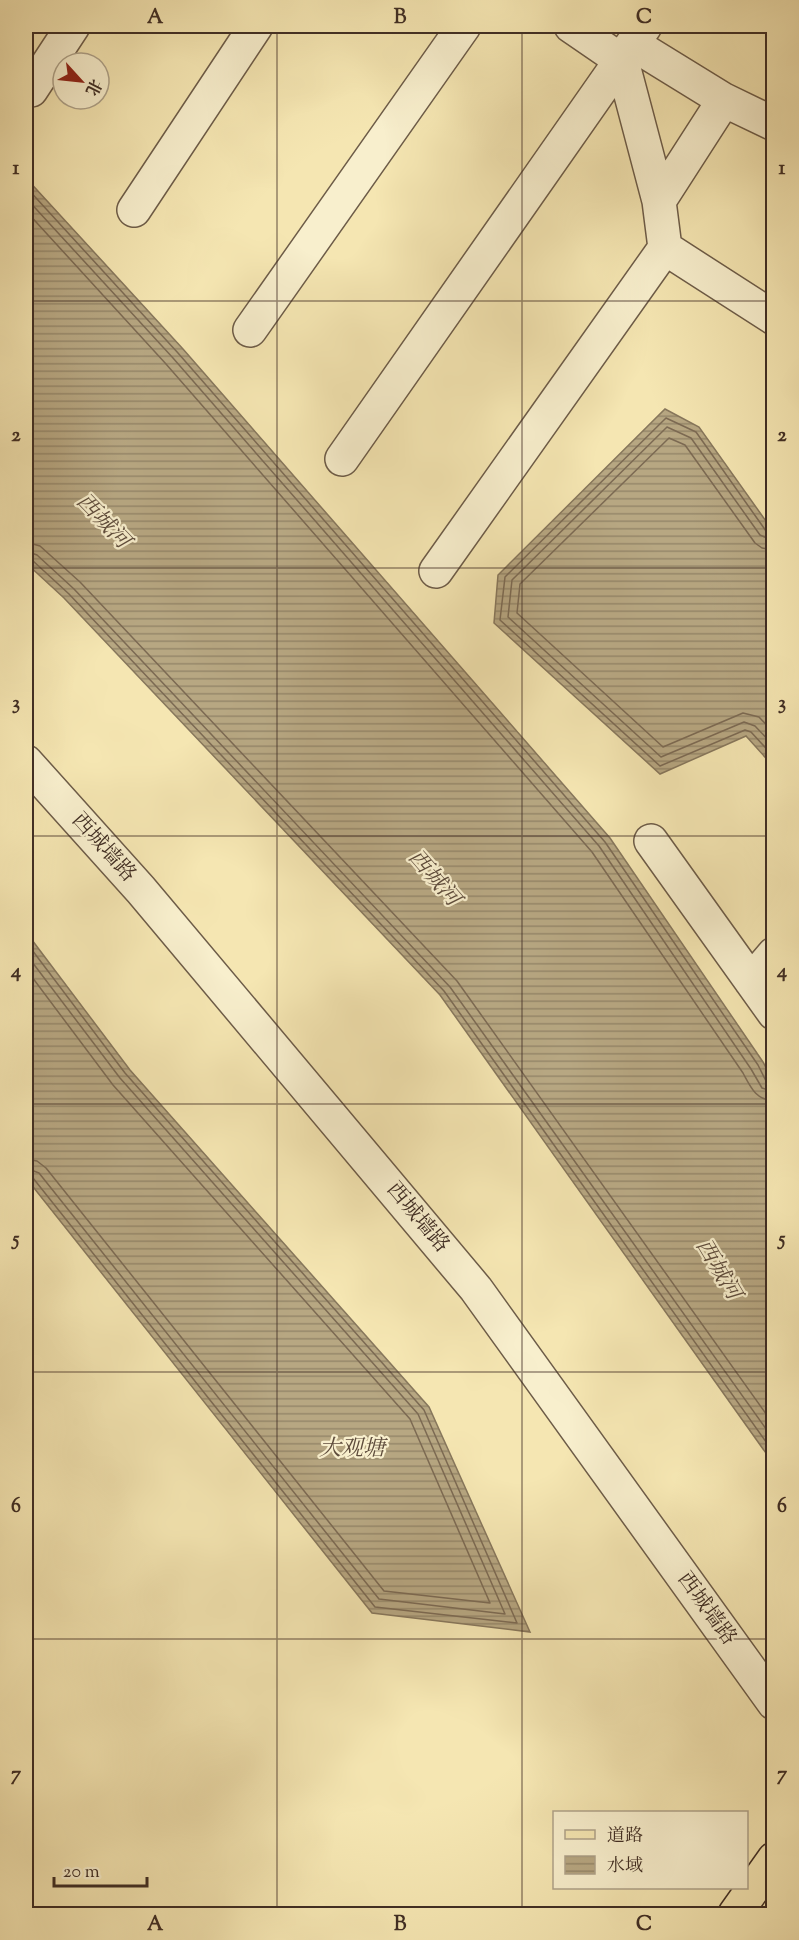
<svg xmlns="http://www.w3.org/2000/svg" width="799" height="1940" font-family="'Sorts Mill Goudy','Noto Serif SC',serif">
<defs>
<pattern id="water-rules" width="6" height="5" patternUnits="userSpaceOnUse" patternTransform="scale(1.5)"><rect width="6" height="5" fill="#b7a782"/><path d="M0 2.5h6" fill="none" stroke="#96886a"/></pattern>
</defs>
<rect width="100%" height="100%" fill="#f5e6b2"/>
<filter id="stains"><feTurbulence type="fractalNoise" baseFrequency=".00333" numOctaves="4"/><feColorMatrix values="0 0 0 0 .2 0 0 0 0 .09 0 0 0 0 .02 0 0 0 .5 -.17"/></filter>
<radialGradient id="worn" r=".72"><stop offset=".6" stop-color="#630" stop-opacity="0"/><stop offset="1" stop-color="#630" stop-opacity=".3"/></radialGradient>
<path fill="url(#water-rules)" stroke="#87775c" stroke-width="1.5" d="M26 178 183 349 610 838 763 1062 774 1083 773 1463 440 995 64 598 26 563Z
M665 409 699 427 773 531V766L746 736 660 774 494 623 498 575Z
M26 932 130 1070 429 1407 530 1632 372 1613 26 1178Z"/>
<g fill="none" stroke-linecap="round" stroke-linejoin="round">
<path stroke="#7c6a53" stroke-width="1.5" d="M26 187 178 353 605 842 758 1065 766 1081 774 1084
M26 198 173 358 599 846 751 1069 762 1088 774 1092
M26 211 166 364 592 852 743 1073C751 1088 756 1100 774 1101
M774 534 766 531 696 432 666 418 505 577 500 620 660 766 745 730 751 732 774 757
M774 541 760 535 691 438 667 427 512 580 508 617 661 757 744 722 755 726 774 746
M26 542 40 546 80 582 457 981 774 1425
M774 550 762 548 755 543 685 445 669 438 520 584 517 613 663 747 743 713 759 717 774 733
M26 551 37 555 74 589 450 987 774 1440
M26 559 32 560 69 594 444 991 774 1453
M26 942 125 1073 424 1410 517 1623 375 1607 33 1178 26 1175
M26 954 120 1078 418 1414 505 1614 379 1599 39 1173 26 1168
M26 969 113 1085 410 1419 490 1603 384 1591 46 1168 37 1161 26 1159"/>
<defs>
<path id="minor" d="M571 26 622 61 659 201 665 248 774 318
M633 44 724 100 774 124
M31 90 73 26
M659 201 724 100
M134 210 256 26
M250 330 464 26
M342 459 645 26
M436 571 665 248
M26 762 141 890 476 1289 774 1703
M651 841 774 1013
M751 981 774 954"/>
<path id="major" d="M735 1914 774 1859"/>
</defs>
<use href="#minor" stroke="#6d5c48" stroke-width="36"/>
<use href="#major" stroke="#402e24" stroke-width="36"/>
<use href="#minor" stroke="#f8efcd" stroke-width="33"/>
<use href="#major" stroke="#f5e6b2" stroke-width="33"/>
</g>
<path fill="none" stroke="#402e24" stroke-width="1.5" stroke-opacity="0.55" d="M277 26V1914M522 26V1914M26 301H774M26 568H774M26 836H774M26 1104H774M26 1372H774M26 1639H774"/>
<g text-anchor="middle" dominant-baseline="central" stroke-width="4.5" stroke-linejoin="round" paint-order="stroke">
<g font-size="21" fill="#402e24" stroke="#f8efcd">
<text transform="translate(103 848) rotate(48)">西城墙路</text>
<text transform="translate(417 1218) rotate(50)">西城墙路</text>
<text transform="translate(706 1609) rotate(54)">西城墙路</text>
</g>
<g font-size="22" font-style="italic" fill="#5e4c3c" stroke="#f8efcd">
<text transform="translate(102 522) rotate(46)">西城河</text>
<text transform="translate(433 879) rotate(49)">西城河</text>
<text transform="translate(717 1270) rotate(59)">西城河</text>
<text x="352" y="1450">大观塘</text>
</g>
</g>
<rect width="799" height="1940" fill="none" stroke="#f5e6b2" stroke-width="66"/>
<rect x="553" y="1811" width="195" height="78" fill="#f8efcd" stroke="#aea289" stroke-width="1.5"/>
<rect x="565" y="1830" width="30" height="9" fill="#f5e6b2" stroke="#aea289" stroke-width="1.5"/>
<text x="607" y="1841" font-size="18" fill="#402e24">道路</text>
<rect x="565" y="1856" width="30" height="18" fill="url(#water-rules)" stroke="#aea289" stroke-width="1.5"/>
<text x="607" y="1871" font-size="18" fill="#402e24">水域</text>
<g transform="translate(81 81) rotate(117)"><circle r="28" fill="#f8efcd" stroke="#aea289" stroke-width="1.5"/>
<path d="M0-4.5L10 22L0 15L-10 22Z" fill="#8f2418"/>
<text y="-9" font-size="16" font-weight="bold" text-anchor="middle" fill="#402e24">北</text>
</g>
<path d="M54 1877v9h93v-9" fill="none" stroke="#402e24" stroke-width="3"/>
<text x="63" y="1877" font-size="18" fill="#402e24" stroke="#f8efcd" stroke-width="4.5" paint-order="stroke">20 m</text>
<rect x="33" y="33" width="733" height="1874" fill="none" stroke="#402e24" stroke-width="2"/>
<g font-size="20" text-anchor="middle" font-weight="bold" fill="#402e24">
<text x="155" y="23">A</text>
<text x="400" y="23">B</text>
<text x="644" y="23">C</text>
<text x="16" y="174">1</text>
<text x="782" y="174">1</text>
<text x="16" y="441">2</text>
<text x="782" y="441">2</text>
<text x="16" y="709">3</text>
<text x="782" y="709">3</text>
<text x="16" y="977">4</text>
<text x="782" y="977">4</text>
<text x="16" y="1245">5</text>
<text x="782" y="1245">5</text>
<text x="16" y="1512">6</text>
<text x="782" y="1512">6</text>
<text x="16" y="1780">7</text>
<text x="782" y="1780">7</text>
<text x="155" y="1930">A</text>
<text x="400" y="1930">B</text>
<text x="644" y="1930">C</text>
</g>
<rect width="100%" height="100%" filter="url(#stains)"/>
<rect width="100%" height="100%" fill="url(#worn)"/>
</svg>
